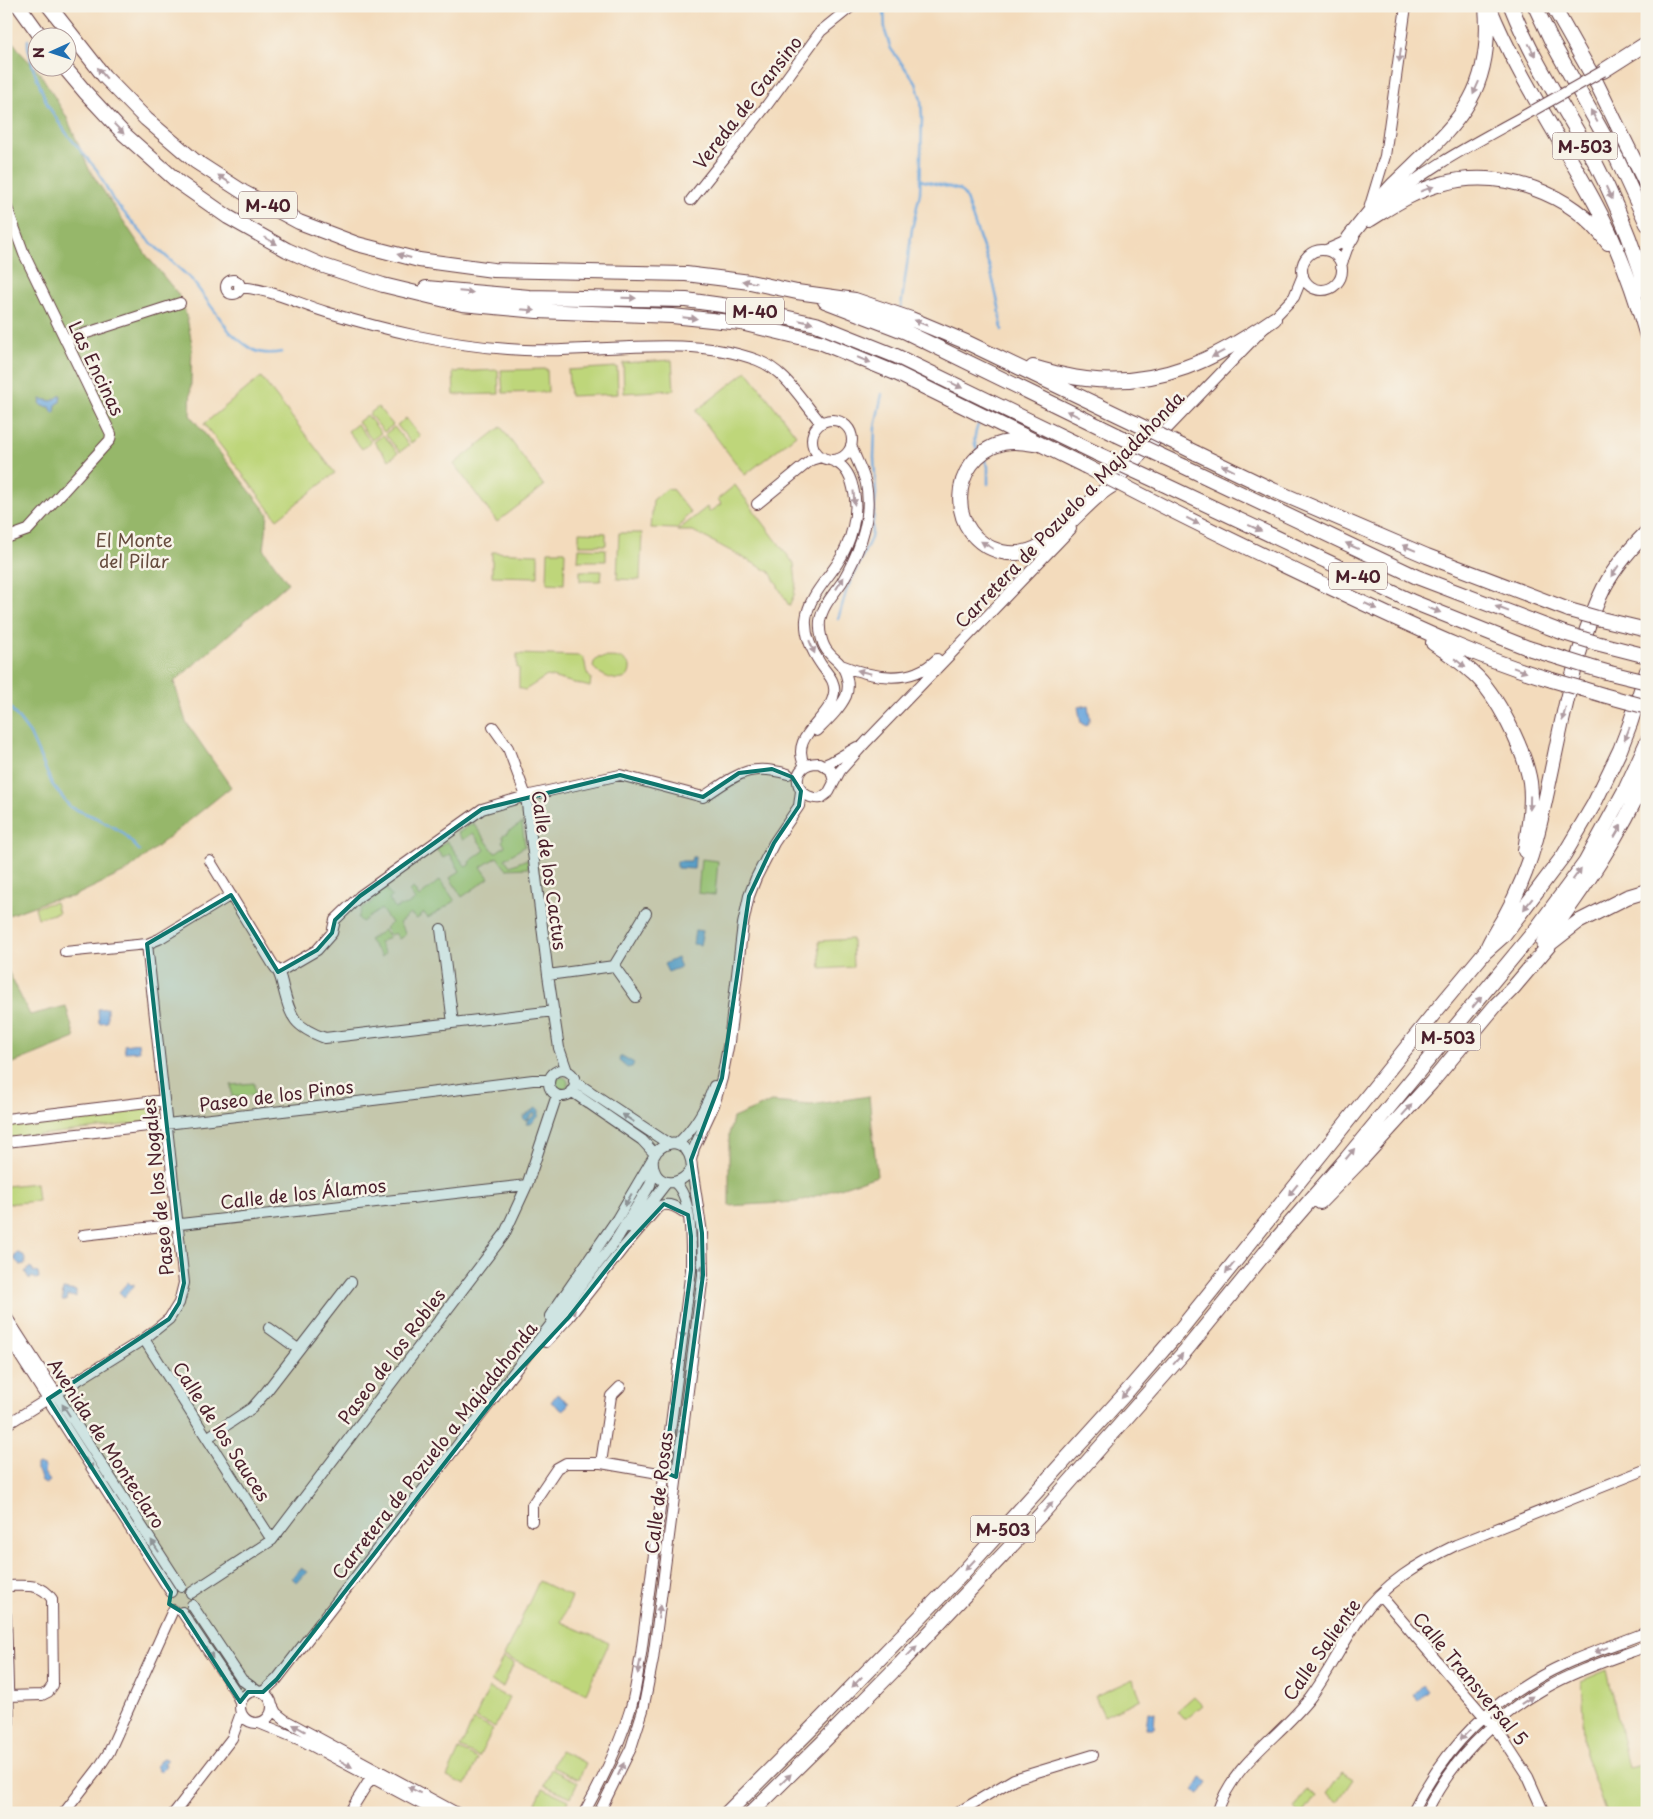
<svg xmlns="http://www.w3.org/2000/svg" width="1653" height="1819" font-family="'Playpen Sans',sans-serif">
<rect width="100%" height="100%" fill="#f7f3e8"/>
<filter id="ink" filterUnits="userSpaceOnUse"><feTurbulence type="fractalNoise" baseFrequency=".02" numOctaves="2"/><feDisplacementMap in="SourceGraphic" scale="10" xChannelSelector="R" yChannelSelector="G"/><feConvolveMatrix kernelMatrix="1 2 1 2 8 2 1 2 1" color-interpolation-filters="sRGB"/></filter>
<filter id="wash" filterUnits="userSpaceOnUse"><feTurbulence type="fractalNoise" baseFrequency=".0096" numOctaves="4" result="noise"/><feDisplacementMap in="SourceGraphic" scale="20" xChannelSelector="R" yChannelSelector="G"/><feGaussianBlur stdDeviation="1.12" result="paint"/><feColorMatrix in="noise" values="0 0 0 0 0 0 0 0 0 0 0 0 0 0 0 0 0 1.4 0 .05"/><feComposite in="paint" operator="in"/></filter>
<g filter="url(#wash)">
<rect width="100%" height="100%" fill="#f3dbbc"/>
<path fill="#bed67a" stroke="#847a52" d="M672 360 674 390 624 393 623 363Z
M617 367 618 394 570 396 568 370Z
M547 369 548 392 503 393 501 370Z
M498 370 499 394 454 395 453 372Z
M747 371 796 435 745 475 696 411Z
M261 377 335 473 277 519 204 424Z
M378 407 393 425 384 432 369 414Z
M367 415 381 433 372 440 358 422Z
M406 418 420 436 411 443 397 425Z
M357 424 371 442 362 449 348 431Z
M394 427 409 445 400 452 385 434Z
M501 427 544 486 497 522 454 464Z
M383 435 398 453 389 460 374 442Z
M735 485 794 564 796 583 794 595 789 606 770 572 693 531H677L707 507 709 512 721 504 718 499Z
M668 488 670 490 672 489 691 513 684 519 685 521 676 529 651 528 653 500Z
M579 532 606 533V545H579Z
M619 533H642L640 580 617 579Z
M579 548 606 549V561H578Z
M548 551H565L564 584 547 583Z
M492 552 538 554V577L492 576Z
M580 571H602L601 581H580Z
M517 654 581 656C588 662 583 672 591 678L590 687 547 676 525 690 519 688V668H517Z
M598 658C609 657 624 655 630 666 632 689 601 678 593 667L594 662Z
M473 823 495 853 505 846 502 841 504 839 502 836 522 823 525 846 505 859 510 866 527 859 528 868 506 869 497 857 481 867 489 878 462 897 450 878 460 871 450 854 443 858 436 849 447 841 466 867 470 864 469 862 485 850 473 833 463 840 458 833Z
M701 859 718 861 715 895 698 893Z
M440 880 455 901 428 918 424 913 417 919 410 914 399 923 406 934 399 939 395 933 390 935 385 928 391 923 381 909 362 922 358 918 362 908C375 905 373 893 384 886L392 897 389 899 395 909 400 906 401 907 405 905 406 906 415 900 409 891 413 888 419 897Z
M55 902 58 913 38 918 35 907Z
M384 930 389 937 379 943 385 953 382 957 369 940Z
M852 939 853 967 821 969 819 941Z
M556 1083a6 6 0 1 1 12 0a6 6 0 1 1-12 0Z
M254 1083 255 1095 232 1097 231 1085Z
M157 1105 161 1108 162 1117 158 1121 6 1139V1123Z
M36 1183 38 1201 6 1204V1186Z
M66 1413 172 1583 169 1582 63 1415Z
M539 1581 572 1597 561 1622 609 1643 586 1693 504 1656Z
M503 1658 514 1663 503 1687 491 1682Z
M1607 1670 1629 1767 1647 1763V1810L1638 1813H1606L1585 1754 1581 1681Z
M1133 1679 1141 1699 1104 1716 1095 1696Z
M489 1688 509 1698 495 1727 475 1718Z
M1194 1696 1203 1705 1185 1720 1177 1711Z
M474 1720 493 1729 479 1757 460 1748Z
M459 1750 478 1759 466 1785 447 1777Z
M560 1751 586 1763 579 1779 552 1767Z
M551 1769 578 1782 571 1797 544 1785Z
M1342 1772 1353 1779 1338 1801 1327 1794Z
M543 1788 569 1800 563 1813H556L536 1803Z
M1306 1790 1316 1796 1304 1813H1299L1294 1809Z"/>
<path fill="#96b76a" stroke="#706b4a" d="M6 32 21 53 40 73 66 116 89 169 120 216 147 256 178 294 187 318 192 344 190 415 268 514 264 550 288 583 174 682 186 722 231 787 127 871 72 897 50 900 6 916Z
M6 967 30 1015 66 1006 75 1038 6 1066Z
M869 1096 877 1176 797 1202 729 1206V1134L733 1118 771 1102 811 1105Z"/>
<path fill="#6da8dd" stroke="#5c6484" d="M61 395 60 402 56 405 55 412 53 413 50 407 43 406 40 403 41 399 52 401Z
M1088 705 1090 719 1086 726 1081 723 1078 707Z
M692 857H695L694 869 677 868V861H691Z
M695 930 703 931 700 945 693 944Z
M677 958 681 967 668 972 664 964Z
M107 1008V1022L99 1023 98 1009Z
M138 1043 139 1051 125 1052 124 1045Z
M620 1057H624L634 1063 632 1067 627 1068 619 1061Z
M536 1108 539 1109V1116L531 1124H526L528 1120 535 1116V1113L531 1115 527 1120H524L523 1117Z
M18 1253C24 1254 26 1259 25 1264L20 1265 15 1260V1255Z
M30 1267 34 1272 38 1273 39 1278 36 1279 32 1277 30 1280 25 1272Z
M128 1282 131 1285 134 1284V1286L124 1297 119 1292Z
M63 1289 76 1291V1297L67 1296 66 1301H62Z
M557 1394 569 1403 563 1411 551 1402Z
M39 1464 45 1467 44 1473 50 1481 46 1484 42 1482 39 1473 36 1470V1465Z
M301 1568 307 1572 297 1583 292 1578Z
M1423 1685 1428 1691 1418 1700 1413 1695Z
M1148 1712 1155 1713 1154 1728H1146Z
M162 1758 167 1759V1761L163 1763H165L166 1765 162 1771H159L156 1766Z
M1201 1778 1208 1782 1200 1794 1194 1790Z"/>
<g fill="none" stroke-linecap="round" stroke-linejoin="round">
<path stroke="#6da8dd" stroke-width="2.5" d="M884 6 885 31 891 49 916 83 921 100 922 118 920 193 912 229 901 307
M28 40V46L33 68 48 106 67 134 97 170 113 200 147 239 192 280 230 332C248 348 257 357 282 352
M920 180 960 190 965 196 990 268 999 307 1002 330
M978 451C972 442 975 434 978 425
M984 459 988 466V484
M838 619 847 589 871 538 876 494 874 457 875 427 882 394
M6 702 30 734 52 784 70 807 99 819 122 832 140 851"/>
</g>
</g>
<g filter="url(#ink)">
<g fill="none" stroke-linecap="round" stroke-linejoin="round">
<defs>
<path id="minor" d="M691 200 767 105 821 31 852 6
M6 205 24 254 111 434 110 440 28 530 6 538
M1383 206C1427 166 1483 139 1534 110
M1369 209 1385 156 1406 6
M1326 250 1342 243 1353 235
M1302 270a20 20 0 1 1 40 0a20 20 0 1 1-40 0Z
M1341 266 1347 249 1354 237
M226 287a7 7 0 1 1 14 0a7 7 0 1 1-14 0Z
M239 287C270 289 297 303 326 312 386 330 446 345 508 349 587 356 682 332 757 360 786 371 801 400 821 423
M65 340 180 303
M812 440a20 20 0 1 1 40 0a20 20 0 1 1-40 0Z
M1112 486 1294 297 1303 275
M757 504 811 460 821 457
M841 665C873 678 911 685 937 659
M493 727 508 748 526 796 548 975 559 1048 567 1071
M817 731C827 721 840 709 846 696 850 686 847 672 840 664 837 660 832 657 829 653 822 646 819 631 820 621 822 606 834 594 842 582 859 553 873 519 866 484 863 471 855 458 851 445
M824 765 831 762 857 747
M805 766C788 735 830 721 834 693 836 680 826 673 820 663 812 651 805 635 806 620 808 598 825 582 837 564 851 543 860 512 853 488 850 474 844 464 830 460
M834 782 831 770 819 763C788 762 793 801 821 798L829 792 840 771 866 742 1071 529
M210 861 274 966C280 972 281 979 283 987 291 1018 294 1027 325 1038L554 1011
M441 929 453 1023
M65 952 147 944 159 939 231 895
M279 972 317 950 332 933 335 920 360 896 482 809 526 796 620 775 703 797C736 776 747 762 788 774
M548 975 614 966
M636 997 614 966 646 913
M549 1083a13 13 0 1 1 26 0a13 13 0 1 1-26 0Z
M574 1081 669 1144
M571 1091 642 1140 655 1154
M6 1119 164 1100
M6 1142 309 1108 533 1080H549
M677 1144C695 1128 706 1108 714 1086
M691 1160 694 1148 714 1105 722 1078 729 1042 743 924 749 896 756 878 774 843 799 806 801 791
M629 1227 643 1213 667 1182
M83 1235 527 1185
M6 1316 181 1587
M550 1316 617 1219 657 1151C674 1135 691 1146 692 1168 679 1191 650 1185 653 1158
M269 1328 298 1349
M6 1334 171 1592
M144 1339 272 1540
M546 1342 569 1317 624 1247 658 1207C669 1201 678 1208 688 1215
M6 1425 144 1339 169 1319 179 1303 184 1283 147 944
M207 1438 252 1408 266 1392 351 1282
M601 1463 611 1396 620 1387
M532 1521V1505L557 1468 566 1463H601L670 1475
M6 1586C24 1586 41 1582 52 1599L53 1685 48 1692 42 1695 8 1696
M191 1593 272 1540 504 1235 527 1185 557 1095
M1380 1595 1502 1737 1528 1777 1544 1813
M192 1605 242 1680 256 1690
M182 1612 235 1691 240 1702
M6 1615 9 1722 6 1729
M240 1707a16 16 0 1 1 32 0a16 16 0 1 1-32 0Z
M263 1692 277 1679 616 1240 650 1185 654 1170
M273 1707 276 1713 285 1720 457 1813
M259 1723 303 1741 438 1813
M64 1813 98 1769 109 1752 173 1610
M174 1813 232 1738 241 1713
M349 1813 374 1773
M584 1813C603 1779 620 1744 631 1707 636 1690 638 1671 641 1654L691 1270C691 1247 693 1198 675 1183
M599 1813 631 1748 643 1710 653 1659 703 1275 702 1233 692 1168
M957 1813 1014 1779 1093 1755
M1217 1813C1234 1761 1278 1739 1310 1698 1329 1673 1342 1644 1360 1618 1384 1583 1419 1563 1456 1545L1647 1469
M1412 1813C1445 1746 1497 1695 1565 1664 1591 1652 1620 1643 1647 1632
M1426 1813C1451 1761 1492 1719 1542 1690 1574 1671 1612 1659 1647 1646"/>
<path id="highway" d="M19 6 42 38
M49 6 104 76 146 119 195 161 243 192 299 222 357 244 419 260 493 270 686 274 750 282 797 292 855 300 911 319 966 342 1135 423
M1489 6C1517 76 1561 139 1596 205 1618 246 1634 291 1647 336
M1511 6C1533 62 1567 112 1596 164 1617 204 1634 248 1647 291
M1535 6 1552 42 1617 159 1647 224
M1553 6 1597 84 1647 186
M65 68 86 93 124 134 178 182 228 217 287 250 321 265 383 285 462 304 537 311 672 316 741 323 820 342 898 374 1085 466
M1603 71 1647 43
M1369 220C1392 206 1414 191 1441 184 1500 167 1573 193 1608 243
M1349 238C1363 220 1377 202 1393 185 1452 127 1494 99 1486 7
M426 288 529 297 686 300 743 308 816 324 896 356 1098 454
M825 301 906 332 1117 435
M1033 367C1050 372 1068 377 1086 379 1159 388 1216 359 1274 319
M1033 444C1023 442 1013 441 1003 443 947 458 945 538 1002 552 1050 563 1078 503 1115 484
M1196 453 1273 490 1427 556 1569 610
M1183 466 1417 577 1564 633
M1163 484 1413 602 1528 648 1557 657
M1149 499C1221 536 1293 570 1365 604 1427 633 1487 661 1552 680
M1601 619 1647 630
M1433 643C1447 652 1461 662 1473 673 1497 694 1525 751 1530 782 1533 804 1528 829 1525 851
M1596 643 1647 656
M1589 667 1610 673
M1583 689 1603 695
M1543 943C1583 890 1620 836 1647 775
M1488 946C1493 935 1499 926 1505 916 1518 893 1529 865 1536 839 1557 759 1566 672 1600 596 1610 573 1629 550 1647 532
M1320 1202 1360 1161 1431 1083 1496 1005 1513 988 1551 943 1578 922 1627 897 1647 891
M727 1813 812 1728 960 1576 1124 1395 1176 1335 1431 1017 1485 952 1503 936 1564 855 1594 804 1620 750 1630 724 1647 671
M751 1813 822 1743 900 1664 1045 1510 1187 1349 1274 1242 1347 1158 1537 928 1585 863 1626 788 1647 742"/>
</defs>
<use href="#minor" stroke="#633b41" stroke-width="12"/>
<use href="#highway" stroke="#633b41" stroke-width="16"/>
<use href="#minor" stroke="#fff" stroke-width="10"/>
<use href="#highway" stroke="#fff" stroke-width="14"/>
<defs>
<path id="minor-bridge" d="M1534 110 1603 71"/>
<path id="highway-bridge" d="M1135 423 1196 453
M1117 435 1183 466
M1098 454 1163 484
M1085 466 1149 499
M1569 610 1601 619
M1564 633 1596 643
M1557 657 1589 667
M1610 673 1647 682
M1552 680 1583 689
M1603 695 1647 707"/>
</defs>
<use href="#minor-bridge" stroke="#633b41" stroke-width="12" stroke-linecap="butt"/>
<use href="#highway-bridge" stroke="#633b41" stroke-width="16" stroke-linecap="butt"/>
<use href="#minor-bridge" stroke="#fff" stroke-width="10"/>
<use href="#highway-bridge" stroke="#fff" stroke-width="14"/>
</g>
<defs><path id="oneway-solid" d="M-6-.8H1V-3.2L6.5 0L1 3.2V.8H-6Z" transform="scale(1.25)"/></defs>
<g fill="#ae9aa0">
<use href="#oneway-solid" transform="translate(1532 50) rotate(62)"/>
<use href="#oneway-solid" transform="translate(1400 55) rotate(98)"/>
<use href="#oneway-solid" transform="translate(102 73) rotate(-130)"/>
<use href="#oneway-solid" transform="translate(1476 88) rotate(114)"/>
<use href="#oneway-solid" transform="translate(1594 116) rotate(-119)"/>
<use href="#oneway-solid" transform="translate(119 129) rotate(46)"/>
<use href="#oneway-solid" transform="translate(224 179) rotate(-147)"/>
<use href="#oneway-solid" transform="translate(1427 189) rotate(-20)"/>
<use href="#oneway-solid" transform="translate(1609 193) rotate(65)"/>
<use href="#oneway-solid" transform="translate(271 241) rotate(29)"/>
<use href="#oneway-solid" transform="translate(404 256) rotate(-165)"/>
<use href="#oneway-solid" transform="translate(749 282) rotate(-171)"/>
<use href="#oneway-solid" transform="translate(466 292) rotate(5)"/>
<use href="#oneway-solid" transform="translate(629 298) rotate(1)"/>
<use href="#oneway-solid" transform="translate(528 310) rotate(5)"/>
<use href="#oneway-solid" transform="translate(690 318) rotate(6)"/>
<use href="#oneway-solid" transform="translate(806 322) rotate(13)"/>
<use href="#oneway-solid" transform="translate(921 323) rotate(-157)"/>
<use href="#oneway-solid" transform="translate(1218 354) rotate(152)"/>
<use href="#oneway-solid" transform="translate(864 360) rotate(22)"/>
<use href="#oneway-solid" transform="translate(956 385) rotate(26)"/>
<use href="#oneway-solid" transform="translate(1073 414) rotate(-154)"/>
<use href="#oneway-solid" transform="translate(1228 468) rotate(-154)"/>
<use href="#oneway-solid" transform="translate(854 498) rotate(86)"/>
<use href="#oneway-solid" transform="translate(1193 521) rotate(27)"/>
<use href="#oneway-solid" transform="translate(1255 528) rotate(25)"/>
<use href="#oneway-solid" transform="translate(987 545) rotate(-149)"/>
<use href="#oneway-solid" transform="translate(1352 546) rotate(-155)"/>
<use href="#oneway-solid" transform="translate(1409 548) rotate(-157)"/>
<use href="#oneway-solid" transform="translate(1615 571) rotate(124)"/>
<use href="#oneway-solid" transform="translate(840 583) rotate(-58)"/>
<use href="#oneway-solid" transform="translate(1371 606) rotate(25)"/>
<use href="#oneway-solid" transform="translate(1502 609) rotate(-159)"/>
<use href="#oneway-solid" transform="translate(1434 610) rotate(22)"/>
<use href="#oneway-solid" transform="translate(812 647) rotate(68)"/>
<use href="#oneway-solid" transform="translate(1460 663) rotate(38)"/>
<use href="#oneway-solid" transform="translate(1520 670) rotate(20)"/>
<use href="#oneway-solid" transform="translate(864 672) rotate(-166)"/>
<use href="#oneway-solid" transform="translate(1564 714) rotate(104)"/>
<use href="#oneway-solid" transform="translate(1627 734) rotate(111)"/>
<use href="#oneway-solid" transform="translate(1530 803) rotate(91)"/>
<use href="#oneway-solid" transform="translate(1618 831) rotate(-60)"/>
<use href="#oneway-solid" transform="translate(1577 874) rotate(-54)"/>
<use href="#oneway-solid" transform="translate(1528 904) rotate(128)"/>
<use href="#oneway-solid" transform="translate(1477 1002) rotate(-51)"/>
<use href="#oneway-solid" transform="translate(1407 1110) rotate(-48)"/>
<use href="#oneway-solid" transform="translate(628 1118) rotate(-146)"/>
<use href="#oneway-solid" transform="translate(699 1138) rotate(-65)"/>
<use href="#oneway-solid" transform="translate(1350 1154) rotate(-50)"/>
<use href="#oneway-solid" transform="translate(1293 1190) rotate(129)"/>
<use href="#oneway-solid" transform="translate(628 1200) rotate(120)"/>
<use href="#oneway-solid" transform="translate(1230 1268) rotate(129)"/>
<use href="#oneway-solid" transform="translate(702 1272) rotate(-88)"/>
<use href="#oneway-solid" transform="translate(571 1314) rotate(-50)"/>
<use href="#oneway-solid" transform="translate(683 1332) rotate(97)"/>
<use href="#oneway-solid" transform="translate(1178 1359) rotate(-49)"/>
<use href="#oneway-solid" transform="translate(1126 1393) rotate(131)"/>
<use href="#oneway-solid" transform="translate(66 1410) rotate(-123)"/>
<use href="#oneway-solid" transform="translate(682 1434) rotate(-82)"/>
<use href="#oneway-solid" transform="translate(89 1464) rotate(57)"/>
<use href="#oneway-solid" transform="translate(1048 1507) rotate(-48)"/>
<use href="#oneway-solid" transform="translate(155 1546) rotate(-123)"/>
<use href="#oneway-solid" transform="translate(970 1565) rotate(133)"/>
<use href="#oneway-solid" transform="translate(659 1612) rotate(-83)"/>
<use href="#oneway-solid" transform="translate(1601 1650) rotate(158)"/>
<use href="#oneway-solid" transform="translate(912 1651) rotate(-46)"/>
<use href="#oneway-solid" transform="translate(209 1653) rotate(57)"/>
<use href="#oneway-solid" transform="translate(639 1667) rotate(101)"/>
<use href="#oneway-solid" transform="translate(857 1682) rotate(134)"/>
<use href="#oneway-solid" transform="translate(1527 1700) rotate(-34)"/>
<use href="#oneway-solid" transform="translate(299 1728) rotate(-151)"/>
<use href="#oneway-solid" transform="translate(1465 1735) rotate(134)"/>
<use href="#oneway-solid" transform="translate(346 1764) rotate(28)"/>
<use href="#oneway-solid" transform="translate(621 1769) rotate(-65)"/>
<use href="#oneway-solid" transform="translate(786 1779) rotate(-44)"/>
<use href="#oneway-solid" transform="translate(414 1790) rotate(-153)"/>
</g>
</g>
<path fill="#0f766e" fill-opacity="0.2" stroke="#0f766e" stroke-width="4" stroke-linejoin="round" d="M772 769 792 777 801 791 799 806 774 843 749 896 722 1078 691 1160 702 1233 703 1275 676 1477 664 1472 691 1270V1236L688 1215 664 1204 624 1247 569 1317 503 1388 277 1679 263 1692H248L240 1702 182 1612 169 1604 171 1592 48 1399 169 1319 179 1303 184 1283 147 944 231 895 278 972 317 950 332 933 335 920 360 896 482 809 620 775 703 797 739 773Z"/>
<g text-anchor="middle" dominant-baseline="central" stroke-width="5" stroke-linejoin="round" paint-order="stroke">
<g fill="#f7f3e8" stroke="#7e5f64" stroke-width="1">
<rect x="1552.5" y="132.5" width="65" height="27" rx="4"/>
<rect x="239" y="191.5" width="58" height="27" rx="4"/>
<rect x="726" y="297.5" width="58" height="27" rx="4"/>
<rect x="1329" y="562.5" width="58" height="27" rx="4"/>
<rect x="1415.5" y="1023.5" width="65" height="27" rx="4"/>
<rect x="970.5" y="1515.5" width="65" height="27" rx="4"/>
</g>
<g font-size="16" font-weight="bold" fill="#4a1f2b">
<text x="1585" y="146">M-503</text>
<text x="268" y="205">M-40</text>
<text x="755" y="311">M-40</text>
<text x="1358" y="576">M-40</text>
<text x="1448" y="1037">M-503</text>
<text x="1003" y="1529">M-503</text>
</g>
<g font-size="18" fill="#4a1f2b" stroke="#f7f3e8">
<text transform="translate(747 102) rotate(-52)">Vereda de Gansino</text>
<text transform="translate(97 368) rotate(64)">Las Encinas</text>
<text transform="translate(1069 509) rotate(-46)">Carretera de Pozuelo a Majadahonda</text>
<text transform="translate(550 870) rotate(82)">Calle de los Cactus</text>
<text transform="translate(276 1095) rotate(-7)">Paseo de los Pinos</text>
<text transform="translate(157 1187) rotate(-96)">Paseo de los Nogales</text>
<text transform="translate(303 1193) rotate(-6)">Calle de los Álamos</text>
<text transform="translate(391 1356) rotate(-53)">Paseo de los Robles</text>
<text transform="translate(222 1431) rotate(57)">Calle de los Sauces</text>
<text transform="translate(107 1443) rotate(57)">Avenida de Monteclaro</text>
<text transform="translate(434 1450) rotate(-52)">Carretera de Pozuelo a Majadahonda</text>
<text transform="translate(658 1493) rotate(-83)">Calle de Rosas</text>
<text transform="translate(1321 1649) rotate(-55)">Calle Saliente</text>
<text transform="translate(1471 1678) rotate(50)">Calle Transversal 5</text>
</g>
<g font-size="18" fill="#674d3f" stroke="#f7f3e8">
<text x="134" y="539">El Monte<tspan x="134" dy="21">del Pilar</tspan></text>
</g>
</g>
<rect width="1653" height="1819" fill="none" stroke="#f7f3e8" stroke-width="25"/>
<g transform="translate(52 52) rotate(267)"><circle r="24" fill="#f7f3e8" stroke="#b29e9c"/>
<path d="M0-4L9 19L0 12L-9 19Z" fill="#1f6fb2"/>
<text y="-8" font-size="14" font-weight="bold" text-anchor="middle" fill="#4a1f2b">N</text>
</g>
</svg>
